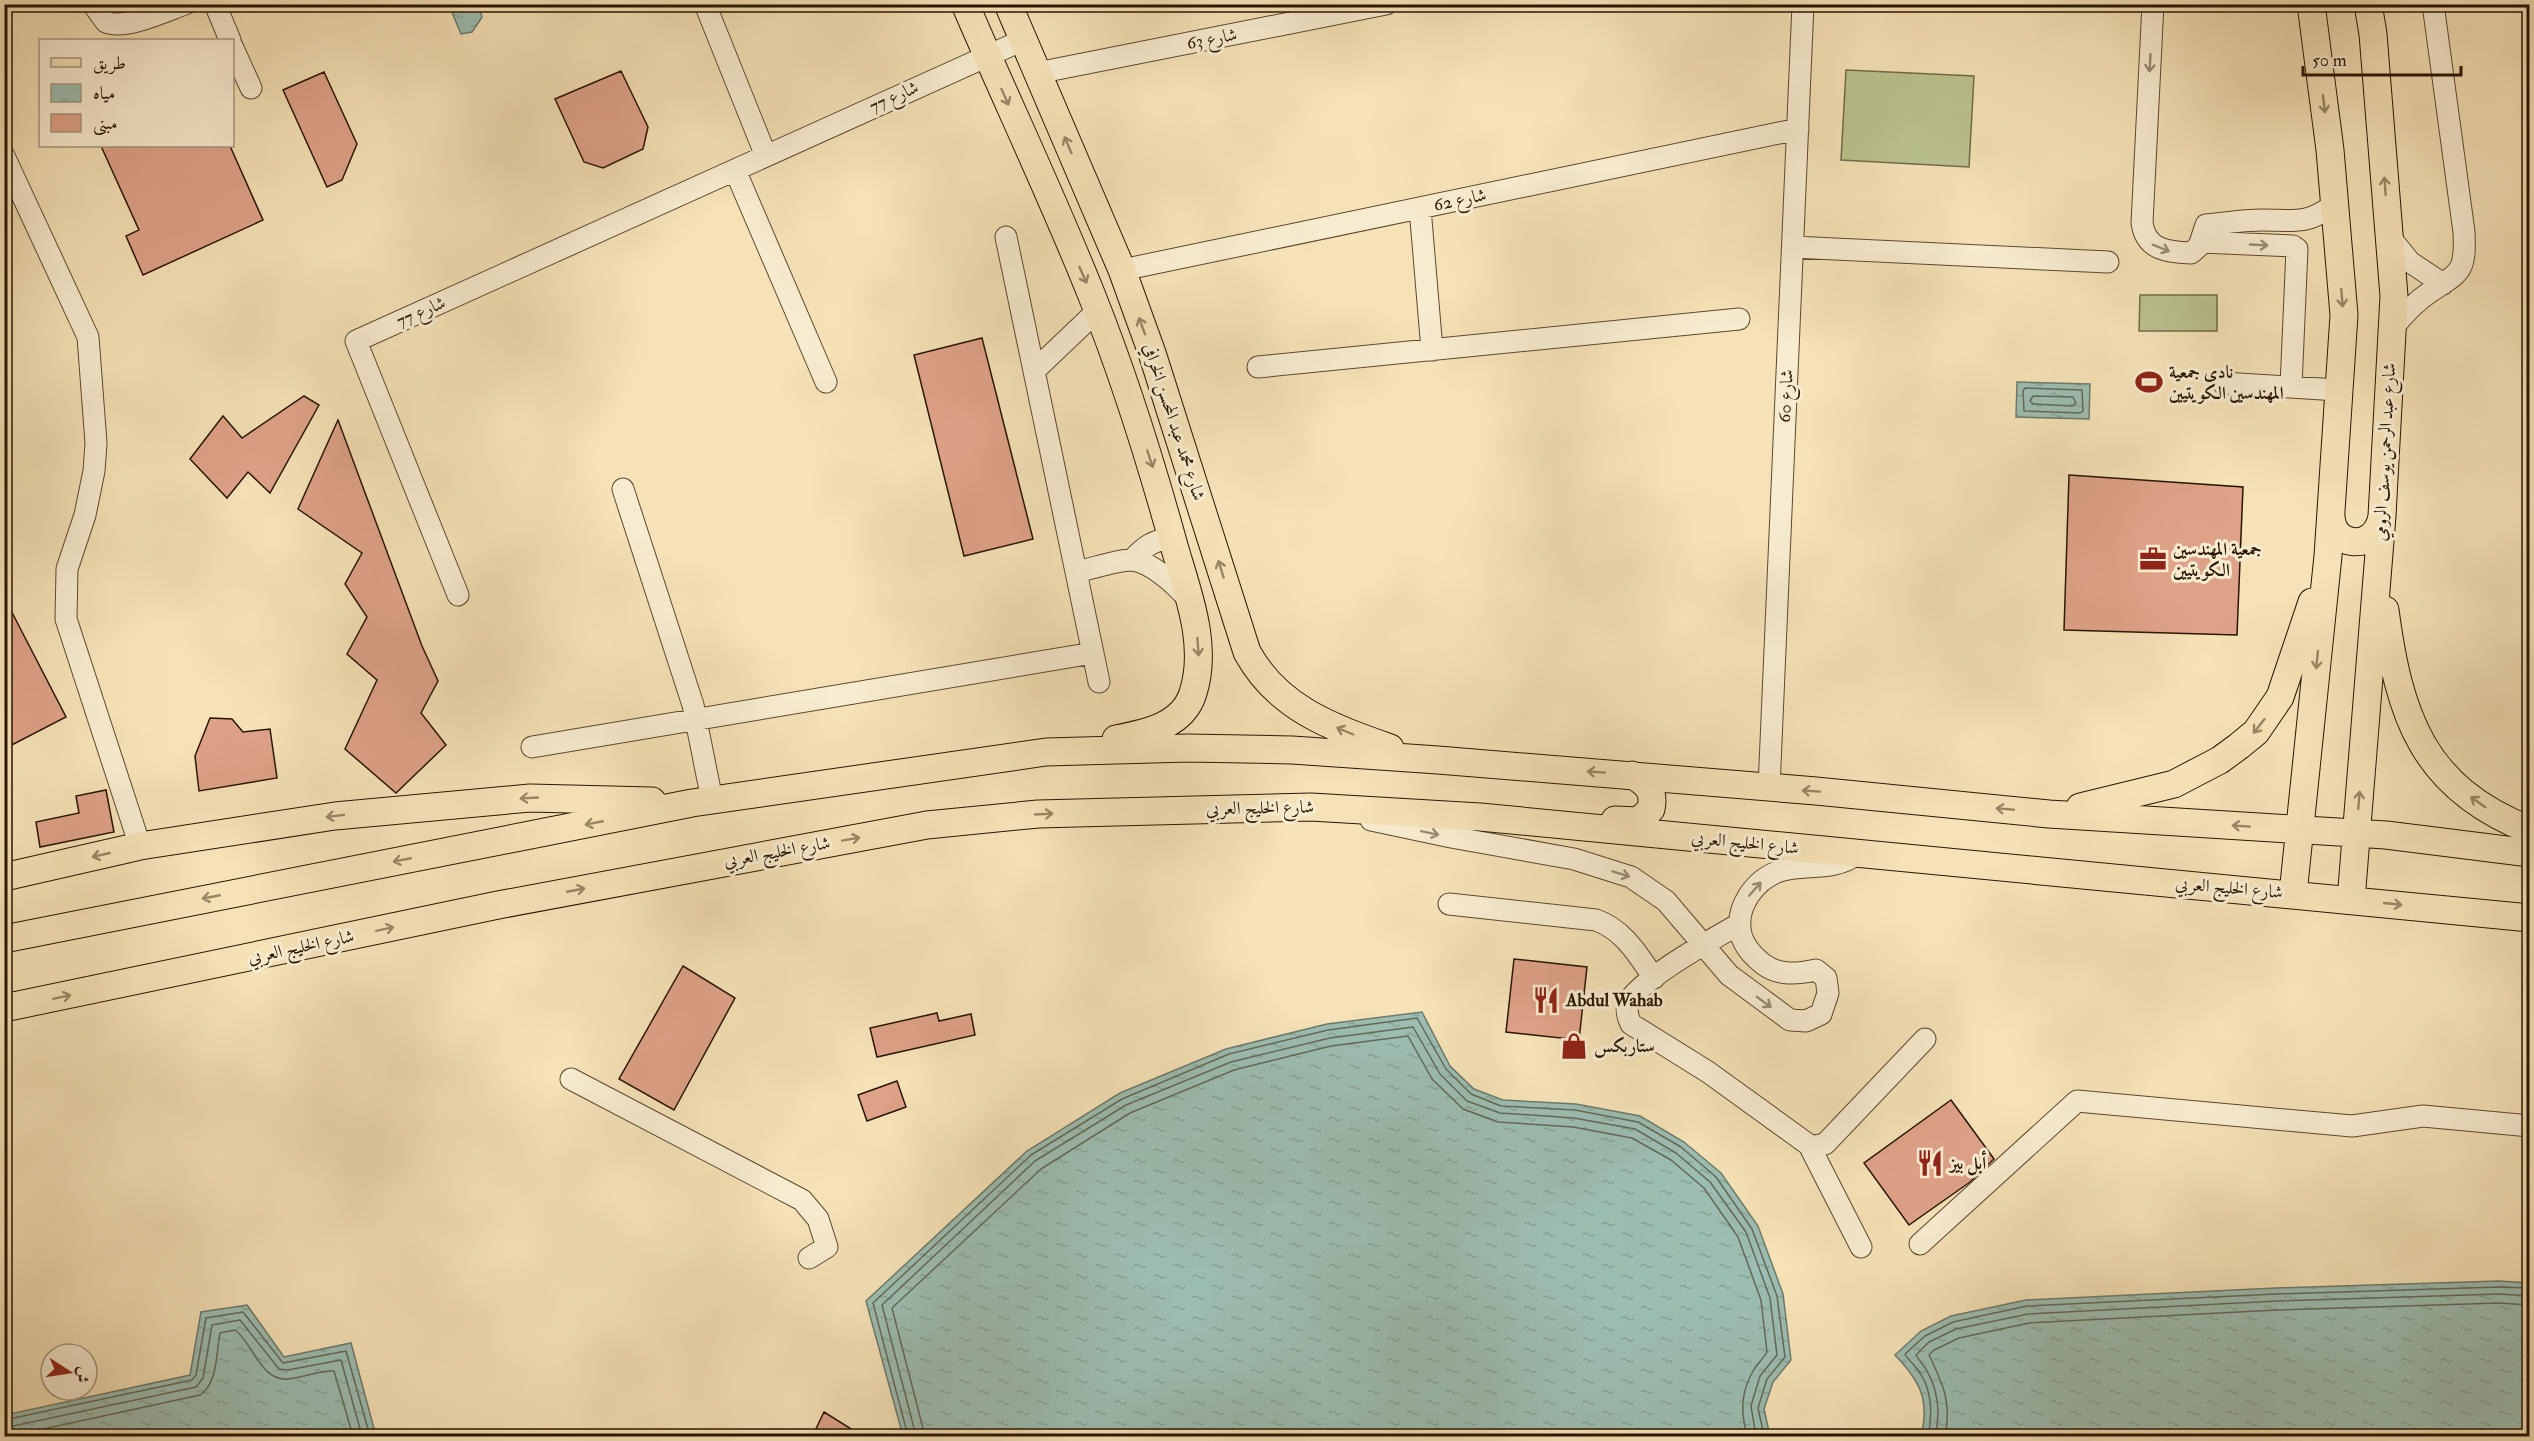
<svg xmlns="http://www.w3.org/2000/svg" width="2534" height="1441" font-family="'IM FELL Double Pica',Amiri,serif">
<defs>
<pattern id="water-ripples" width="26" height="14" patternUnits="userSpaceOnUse" patternTransform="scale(1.5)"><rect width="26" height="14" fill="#9cbdb1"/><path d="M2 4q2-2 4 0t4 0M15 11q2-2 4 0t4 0" fill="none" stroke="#86a296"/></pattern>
</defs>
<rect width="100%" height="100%" fill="#f5e2b7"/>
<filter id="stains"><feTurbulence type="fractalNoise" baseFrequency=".00333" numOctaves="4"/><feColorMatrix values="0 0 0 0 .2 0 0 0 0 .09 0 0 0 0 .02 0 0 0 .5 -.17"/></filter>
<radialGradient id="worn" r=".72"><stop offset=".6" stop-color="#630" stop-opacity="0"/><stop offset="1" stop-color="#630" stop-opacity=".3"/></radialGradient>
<path fill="#bbc38f" stroke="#726c48" stroke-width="1.5" d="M1846 70 1974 76 1969 167 1841 160Z
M2140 295H2217V331H2139Z"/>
<path fill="url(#water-ripples)" stroke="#6e7a6b" stroke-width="1.5" d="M486 5 480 10 482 17 472 32 461 34 449 5Z
M2017 382 2090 384 2089 419 2016 417Z
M1422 1012 1450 1066 1474 1089 1503 1100 1576 1104 1640 1116 1684 1142 1721 1173 1758 1226 1783 1294 1791 1360 1773 1382 1764 1409 1770 1436H903L866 1301 1027 1151 1120 1093 1226 1049 1327 1024Z
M2499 1281 2529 1283V1436H1921C1930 1400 1920 1381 1895 1355L1921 1331 1951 1316 2026 1300 2276 1288Z
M247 1305 284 1357 351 1343 376 1436H5V1415L190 1375 201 1312Z"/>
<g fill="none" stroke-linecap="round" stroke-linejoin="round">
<path stroke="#626959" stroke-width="1.5" d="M2025 388 2082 390 2083 411 2080 413 2024 411 2023 391Z
M2033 396 2073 397 2076 403 2073 406 2033 404 2030 401Z
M4 1420 192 1380 196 1375 206 1318 243 1312 283 1363 346 1351 370 1436
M4 1428 196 1387 203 1378 212 1325 240 1320 279 1369 288 1370 341 1360 362 1436
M11 1436 200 1395C218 1383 216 1353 220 1333L235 1330C253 1343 261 1382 288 1379 303 1378 319 1370 334 1371L353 1436
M908 1436 873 1303 1031 1155 1122 1099 1229 1054 1328 1030 1417 1018 1446 1069 1471 1094 1501 1106 1575 1110 1638 1122 1681 1147 1716 1177 1752 1229 1777 1296 1785 1357 1767 1379 1758 1408 1764 1436
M916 1436 882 1305 1035 1161 1126 1105 1231 1062 1330 1038 1413 1027 1440 1074 1467 1101 1500 1113 1574 1118 1635 1129 1676 1153 1710 1182 1746 1232 1770 1298 1777 1355 1760 1376 1751 1406 1756 1436
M925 1436 892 1308 1041 1169 1130 1113 1234 1070 1331 1046 1408 1036 1432 1079 1463 1109 1498 1122 1573 1127 1632 1138 1671 1160 1704 1188 1738 1237 1761 1300 1767 1352C1763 1359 1757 1364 1753 1371 1740 1394 1741 1413 1747 1436
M1928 1436C1933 1414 1932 1387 1917 1369 1913 1363 1908 1360 1905 1354L1925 1336 1953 1322 2027 1306 2276 1294 2499 1287 2530 1288
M1935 1436C1941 1413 1938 1387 1924 1366 1921 1362 1918 1359 1916 1355L1929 1342 1956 1329 2028 1314 2277 1301 2499 1294 2530 1296
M1945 1436C1952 1403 1943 1384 1929 1355L1934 1350 1959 1338 2029 1323 2277 1310 2499 1303 2530 1305"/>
</g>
<path fill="#dea288" stroke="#291501" stroke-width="1.5" d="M621 71 648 127 643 149 603 168 584 162 555 99Z
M324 72 357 144 342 180 327 187 283 90Z
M101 146H230L263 220 143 275 126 236 139 230Z
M982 338 1033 539 964 556 914 355Z
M304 396 319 405 270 493 248 472 227 498 190 459 223 416 242 438Z
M338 420 422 646 438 681 421 713 446 745 396 793 345 749 377 680 347 654 367 617 345 584 362 553 298 509Z
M2069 475 2243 487 2237 635 2064 630Z
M4 597 66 717 4 749Z
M210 718 232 719 243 732 270 729 277 778 199 791 195 756Z
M106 790 114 832 40 847 36 822 79 813 76 796Z
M1514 959 1587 967 1579 1040 1506 1032Z
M683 966 735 998 674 1110 619 1079Z
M937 1013 939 1021 971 1014 975 1035 877 1057 870 1028Z
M897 1081 906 1107 867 1121 858 1095Z
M1951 1100 1994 1159 1970 1182 1909 1225 1864 1163Z
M824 1412 864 1437H812Z"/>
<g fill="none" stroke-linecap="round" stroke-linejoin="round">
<defs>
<path id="minor" d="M93 4 106 22C126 30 165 11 185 4
M215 4 230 40
M705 4 766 156
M2153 4 2142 223C2146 250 2167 252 2191 253L2199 246 2206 225C2225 223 2244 220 2263 220 2293 220 2309 225 2334 204
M232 46 251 88
M1037 73 1386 4
M4 156 88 337 96 443 94 471 85 515 67 569 66 619 140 846
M735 170 826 382
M1420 208 1432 350
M2388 235 2410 262 2443 284
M1006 237 1099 682
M2201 242 2293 246 2297 249 2291 387
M1793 247 2108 262
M1122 270 1798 129
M2392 329C2403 315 2415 302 2430 292 2460 272 2466 273 2464 232L2433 4
M1258 367 1739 319
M1034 371 1098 310
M2223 383 2338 390
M623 489 693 705 712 800
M1132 560C1144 547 1154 539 1172 539
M1076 572C1092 569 1116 560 1131 560 1151 561 1177 586 1189 600
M458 595 356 341 1023 40
M532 747 1093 653
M1769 788 1803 4
M1371 820 1451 837 1574 859 1631 877 1666 901 1729 975 1790 1020 1806 1021 1821 1014 1828 993 1826 978 1816 970C1797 974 1779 976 1763 964 1749 953 1738 939 1740 921 1740 911 1744 903 1749 895 1780 850 1822 880 1857 854
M1449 904 1596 920C1624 930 1638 955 1654 978
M1739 924C1711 940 1650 974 1631 998 1625 1006 1627 1016 1631 1024L1708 1072 1809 1145 1815 1146 1825 1144 1925 1039
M571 1079 802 1200 818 1219 827 1247 809 1258
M1809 1145 1861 1247
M1920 1244 2077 1101 2352 1126 2423 1116 2530 1126"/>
<path id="major" d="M965 4C1007 102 1053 198 1092 296 1124 376 1150 459 1173 542 1186 589 1209 643 1193 693 1183 726 1146 733 1116 739
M1008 4 1122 270 1152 353 1247 652C1278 709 1332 727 1390 748
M2331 512C2329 549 2376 553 2382 516
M2385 610C2399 715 2422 788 2530 830
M2080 807 2174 784 2220 760 2239 746 2256 732 2280 697 2312 602
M1615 820 1639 821 1651 809C1655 791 1647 783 1632 775
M4 877 140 846 335 816 530 798 652 801
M2293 894 2328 556 2344 315 2330 150 2311 4
M2351 900 2382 516 2394 296 2373 34 2368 4
M4 939 692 803 1046 752 1188 748 1292 750 1438 760 1816 791 2049 814 2386 835 2530 853
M4 1008 498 905 927 825 1038 814 1311 807 1480 817 2530 918"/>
</defs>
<use href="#minor" stroke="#5c482e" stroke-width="23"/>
<use href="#major" stroke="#291501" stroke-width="29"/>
<use href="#minor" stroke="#f8ecd0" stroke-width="21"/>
<use href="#major" stroke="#f5e2b7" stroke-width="27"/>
</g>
<defs><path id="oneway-shaft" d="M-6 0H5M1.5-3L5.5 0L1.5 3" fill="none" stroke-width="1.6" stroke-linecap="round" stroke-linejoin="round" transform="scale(1.5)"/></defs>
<g stroke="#9b8b73">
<use href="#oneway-shaft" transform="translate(2150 63) rotate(93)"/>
<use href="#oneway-shaft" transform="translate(2259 245) rotate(3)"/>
<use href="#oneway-shaft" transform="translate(2161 248) rotate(22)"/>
<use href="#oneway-shaft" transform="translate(1430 833) rotate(12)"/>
<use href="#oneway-shaft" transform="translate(1621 874) rotate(17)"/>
<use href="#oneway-shaft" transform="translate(1755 889) rotate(-49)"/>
<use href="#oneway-shaft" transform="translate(1764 1002) rotate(36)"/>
</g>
<g stroke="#998665">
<use href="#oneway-shaft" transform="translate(1005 97) rotate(66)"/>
<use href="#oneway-shaft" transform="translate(2324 104) rotate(83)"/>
<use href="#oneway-shaft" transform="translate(1068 145) rotate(-113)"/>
<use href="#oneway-shaft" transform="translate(2385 186) rotate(-94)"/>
<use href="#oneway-shaft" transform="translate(1083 275) rotate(66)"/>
<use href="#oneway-shaft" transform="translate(2342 298) rotate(85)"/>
<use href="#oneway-shaft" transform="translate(1142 326) rotate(-110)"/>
<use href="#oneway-shaft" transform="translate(1150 459) rotate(72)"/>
<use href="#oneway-shaft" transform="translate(1221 569) rotate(-107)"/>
<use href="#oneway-shaft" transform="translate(1198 647) rotate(86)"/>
<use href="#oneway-shaft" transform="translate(2317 660) rotate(96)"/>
<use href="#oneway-shaft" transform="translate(2259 726) rotate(128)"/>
<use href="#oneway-shaft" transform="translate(1345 731) rotate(-157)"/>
<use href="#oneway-shaft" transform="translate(1596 772) rotate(-176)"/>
<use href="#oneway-shaft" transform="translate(1811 791) rotate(-176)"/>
<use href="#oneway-shaft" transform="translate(529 798) rotate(177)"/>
<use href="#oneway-shaft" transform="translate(2359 800) rotate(-85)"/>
<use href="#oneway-shaft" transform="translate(2478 802) rotate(-145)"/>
<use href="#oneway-shaft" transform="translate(2005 809) rotate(-175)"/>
<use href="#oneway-shaft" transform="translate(1044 814) rotate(-3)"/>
<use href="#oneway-shaft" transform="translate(335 816) rotate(173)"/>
<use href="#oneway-shaft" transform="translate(594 823) rotate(169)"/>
<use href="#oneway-shaft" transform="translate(2241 826) rotate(-176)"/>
<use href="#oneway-shaft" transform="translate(851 839) rotate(-10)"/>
<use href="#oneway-shaft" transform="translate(101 855) rotate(167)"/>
<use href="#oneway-shaft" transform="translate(402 860) rotate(169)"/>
<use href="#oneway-shaft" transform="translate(576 890) rotate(-11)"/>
<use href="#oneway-shaft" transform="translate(211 897) rotate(169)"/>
<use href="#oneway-shaft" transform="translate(2393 904) rotate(6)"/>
<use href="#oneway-shaft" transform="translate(385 929) rotate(-12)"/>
<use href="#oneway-shaft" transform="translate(62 997) rotate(-12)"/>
</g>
<defs>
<symbol id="stadium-bare" viewBox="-9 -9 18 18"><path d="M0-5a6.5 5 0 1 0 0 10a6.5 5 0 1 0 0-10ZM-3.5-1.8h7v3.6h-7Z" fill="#8f2418" stroke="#f8ecd0" stroke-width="2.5" paint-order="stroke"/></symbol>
<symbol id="office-bare" viewBox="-9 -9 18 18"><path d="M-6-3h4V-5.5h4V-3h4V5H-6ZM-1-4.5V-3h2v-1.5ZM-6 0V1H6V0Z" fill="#8f2418" stroke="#f8ecd0" stroke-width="2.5" paint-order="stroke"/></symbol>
<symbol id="restaurant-bare" viewBox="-9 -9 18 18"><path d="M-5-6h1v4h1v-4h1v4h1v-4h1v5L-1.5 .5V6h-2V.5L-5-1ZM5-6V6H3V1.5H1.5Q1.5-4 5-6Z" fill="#8f2418" stroke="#f8ecd0" stroke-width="2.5" paint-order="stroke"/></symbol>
<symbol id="shop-bare" viewBox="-9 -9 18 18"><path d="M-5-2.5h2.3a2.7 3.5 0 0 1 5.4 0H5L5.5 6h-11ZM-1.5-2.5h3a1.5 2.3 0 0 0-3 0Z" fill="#8f2418" stroke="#f8ecd0" stroke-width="2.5" paint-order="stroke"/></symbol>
</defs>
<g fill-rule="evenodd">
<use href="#stadium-bare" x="2130" y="363" width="38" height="38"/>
<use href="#office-bare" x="2134" y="540" width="38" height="38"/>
<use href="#restaurant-bare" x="1527" y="981" width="38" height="38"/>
<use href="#shop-bare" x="1555" y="1027" width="38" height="38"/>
<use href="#restaurant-bare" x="1911" y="1144" width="38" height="38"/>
</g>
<g text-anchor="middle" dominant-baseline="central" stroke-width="6" stroke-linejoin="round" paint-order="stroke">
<g font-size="18" fill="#291501" stroke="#f8ecd0">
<text transform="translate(1212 39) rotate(-11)">شارع 63</text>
<text transform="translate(894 97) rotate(-25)">شارع 77</text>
<text transform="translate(1460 200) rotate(-12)">شارع 62</text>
<text transform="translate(421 312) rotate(-24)">شارع 77</text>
<text transform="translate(1786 396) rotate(-87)">شارع 60</text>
<text transform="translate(1174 422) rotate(72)">شارع محمد عبد المحسن الخرافي</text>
<text transform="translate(2385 452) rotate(-87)">شارع عبد الرحمن يوسف الرومي</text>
<text transform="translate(1260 808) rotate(-1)">شارع الخليج العربي</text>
<text transform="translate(1745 843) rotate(6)">شارع الخليج العربي</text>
<text transform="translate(777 852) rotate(-10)">شارع الخليج العربي</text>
<text transform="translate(2229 888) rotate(5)">شارع الخليج العربي</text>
<text transform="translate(301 947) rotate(-12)">شارع الخليج العربي</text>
</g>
<g font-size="18" font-weight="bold" fill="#291501" stroke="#f8ecd0" text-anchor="start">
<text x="2169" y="372">نادي جمعية<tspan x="2169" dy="21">المهندسين الكويتيين</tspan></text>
<text x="2173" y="549">جمعية المهندسين<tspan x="2173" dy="21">الكويتيين</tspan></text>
<text x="1566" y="1000">Abdul Wahab</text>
<text x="1594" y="1046">ستاربكس</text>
<text x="1950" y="1163">أبل بيز</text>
</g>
</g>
<rect width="2534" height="1441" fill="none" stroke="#f5e2b7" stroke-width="24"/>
<rect x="6" y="6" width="2522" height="1429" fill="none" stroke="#291501" stroke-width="3"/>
<rect x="12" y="12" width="2510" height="1417" fill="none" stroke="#291501" stroke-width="1.5"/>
<rect x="39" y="39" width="195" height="108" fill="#f8ecd0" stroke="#a5967d" stroke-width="1.5"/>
<rect x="51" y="58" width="30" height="9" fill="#f5e2b7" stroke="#a5967d" stroke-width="1.5"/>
<text x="93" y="69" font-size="18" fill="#291501">طريق</text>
<rect x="51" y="84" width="30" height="18" fill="url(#water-ripples)" stroke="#a5967d" stroke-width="1.5"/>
<text x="93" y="99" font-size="18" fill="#291501">مياه</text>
<rect x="51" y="114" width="30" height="18" fill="#dea288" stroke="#a5967d" stroke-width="1.5"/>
<text x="93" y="129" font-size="18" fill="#291501">مبنى</text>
<g transform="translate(69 1372) rotate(102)"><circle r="28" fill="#f8ecd0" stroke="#a5967d" stroke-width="1.5"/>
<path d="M0-4.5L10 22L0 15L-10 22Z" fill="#8f2418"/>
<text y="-9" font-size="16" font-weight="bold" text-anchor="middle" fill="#291501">ش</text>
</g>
<path d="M2303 66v9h158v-9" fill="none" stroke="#291501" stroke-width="3"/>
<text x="2312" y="66" font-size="18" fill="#291501" stroke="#f8ecd0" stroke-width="4.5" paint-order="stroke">50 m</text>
<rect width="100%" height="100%" filter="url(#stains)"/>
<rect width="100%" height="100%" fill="url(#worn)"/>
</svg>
